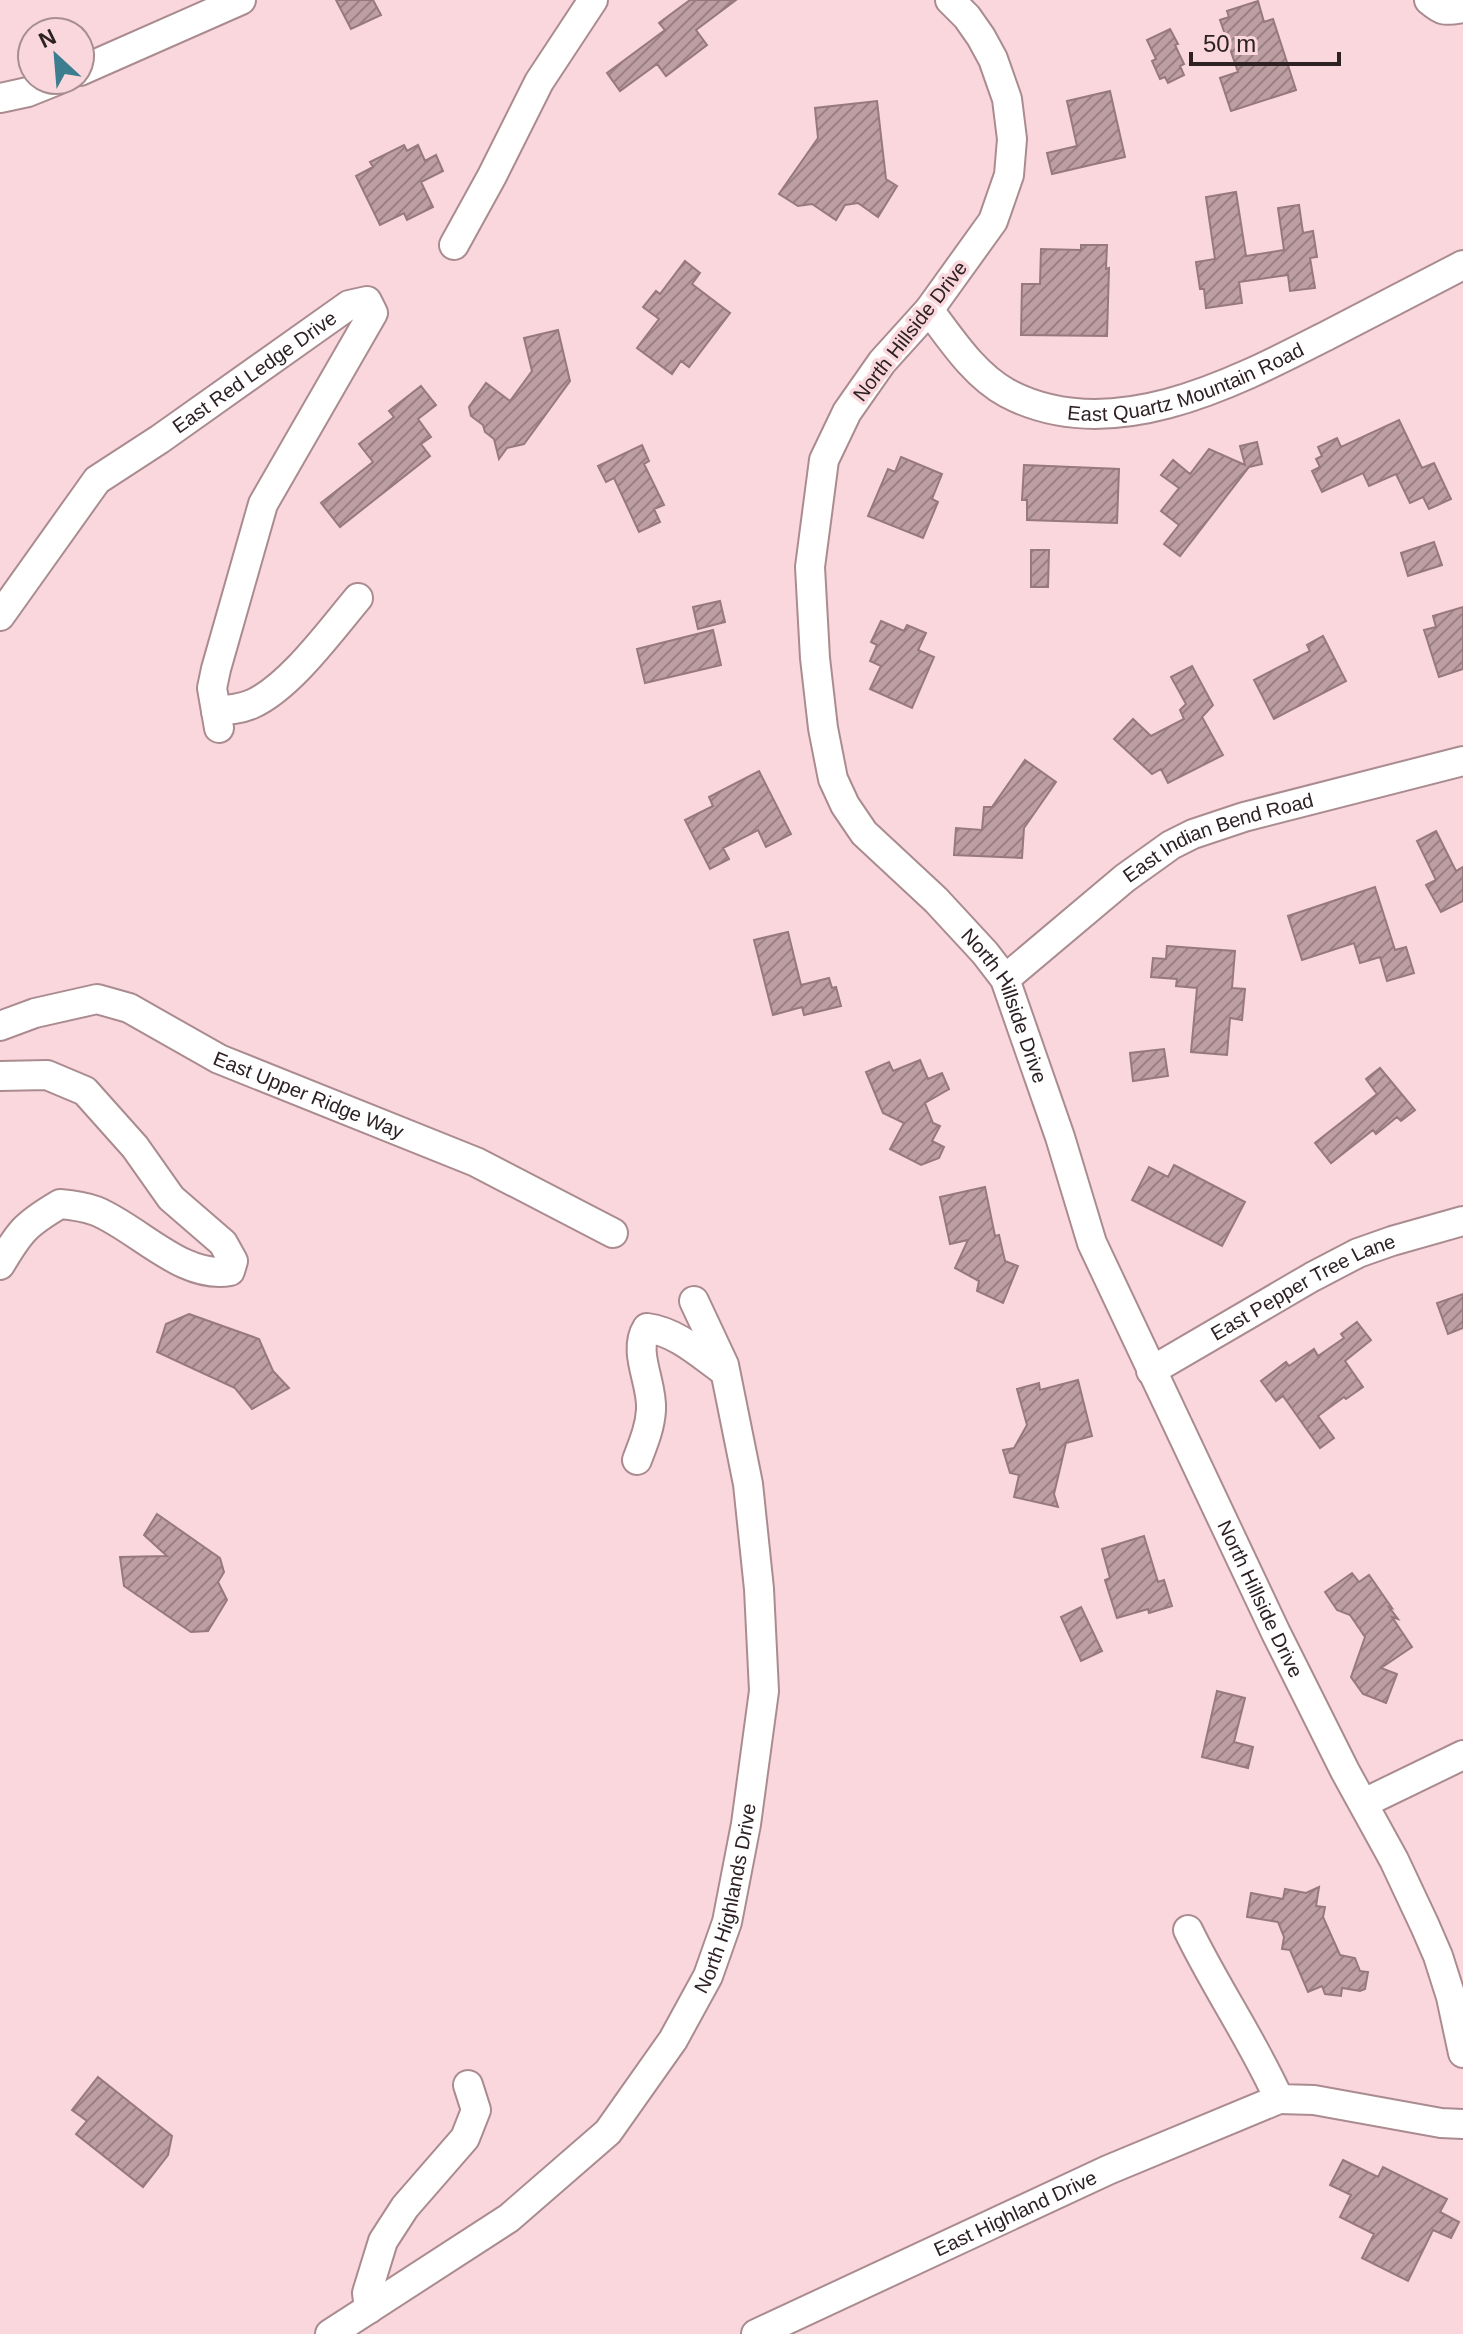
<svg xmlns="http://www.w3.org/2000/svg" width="1463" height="2334" font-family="Arial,sans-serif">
<defs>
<pattern id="building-hatch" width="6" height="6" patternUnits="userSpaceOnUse" patternTransform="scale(2)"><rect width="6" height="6" fill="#bd9ea2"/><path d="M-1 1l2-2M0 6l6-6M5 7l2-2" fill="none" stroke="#9a8084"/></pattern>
</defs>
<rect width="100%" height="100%" fill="#f9d7dc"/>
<path fill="url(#building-hatch)" stroke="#97797d" stroke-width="2" d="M336 0H373L381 15 351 29Z
M690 0H736L696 30 707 45 666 76 657 64 620 91 607 73 665 30 659 23Z
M1258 1 1264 22 1273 19 1296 90 1231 111 1220 78 1238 72 1220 20 1229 17 1227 11Z
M1170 29 1178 44 1175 45 1184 64 1180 66 1184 75 1168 83 1165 77 1160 79 1152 61 1156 59 1147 40Z
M1110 91 1125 157 1052 174 1047 153 1077 146 1067 101Z
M877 101 886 179 897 186 878 217 858 203 845 205 836 220 812 204 798 206 779 194 818 138 815 108Z
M404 145 407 151 418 145 425 161 436 155 443 171 421 182 433 207 407 220 404 213 380 225 356 176 373 167 370 162Z
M1236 192 1246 256 1284 250 1278 208 1299 205 1303 233 1313 231 1317 257 1310 258 1315 288 1290 291 1288 275 1239 282 1242 303 1206 308 1204 289H1200L1196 262 1215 259 1206 197Z
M1081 245H1107L1106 269 1109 268 1107 336 1021 335 1022 284H1040L1041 249 1081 250Z
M685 261 700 273 692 284 730 313 689 367 681 361 672 374 637 348 659 319 643 307 656 291 660 294Z
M558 330 570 381 524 444 507 448 499 459 494 439 485 432 483 425 471 416 469 407 486 383 510 401 532 371 524 338Z
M421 386 436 405 418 419 431 437 421 444 430 456 340 527 321 503 373 462 359 444 394 417 389 411Z
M1399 420 1422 468 1434 463 1451 499 1429 509 1423 497 1410 503 1396 474 1369 486 1363 473 1322 492 1312 471 1320 467 1316 459 1322 456 1318 447 1337 438 1341 447Z
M1257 442 1262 464 1249 467 1180 556 1164 544 1179 525 1161 511 1179 488 1161 475 1173 460 1190 474 1209 449 1245 465 1240 446Z
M642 445 649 461 644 464 664 505 654 509 660 522 639 532 614 478 606 482 598 466Z
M901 457 942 474 932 499 938 502 923 538 868 516 888 469 895 472Z
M1024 465 1119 469 1117 523 1027 520V500H1022Z
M1434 542 1442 565 1408 576 1401 553Z
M1031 550H1049L1048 587H1031Z
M720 601 725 622 698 629 693 607Z
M1463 607V669L1439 677 1424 630 1436 627 1433 616Z
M881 621 904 631 907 625 926 633 918 650 934 657 912 708 870 689 881 666 870 661 877 645 871 642Z
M713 630 721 665 645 683 637 649Z
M1323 636 1346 681 1274 719 1254 680 1310 651 1307 645Z
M1192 666 1213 705 1202 717 1223 755 1168 783 1161 769 1152 774 1114 739 1133 719 1151 736 1184 719 1180 710 1186 704 1171 677Z
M1025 760 1056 782 1024 828 1022 858 954 855 956 828 982 830 984 807H992Z
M759 771 791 834 766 847 758 830 723 848 729 859 710 869 685 820 713 806 709 797Z
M1436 831 1456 871 1463 867V901L1441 912 1426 885 1436 880 1417 841Z
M1375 887 1395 950 1406 947 1414 973 1387 981 1380 957 1360 963 1354 943 1302 960 1288 916Z
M788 932 801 985 829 978 832 988 836 987 841 1006 804 1015 802 1007 773 1015 754 940Z
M1167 946 1235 951 1232 988 1245 989 1242 1020 1230 1018 1227 1055 1191 1052 1197 988 1176 986 1177 979 1151 977 1153 958 1166 959Z
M1164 1049 1168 1076 1133 1081 1130 1053Z
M920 1060 928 1079 942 1073 949 1089 925 1103 933 1123 940 1126 932 1141 944 1147 939 1158 921 1165 890 1149 904 1123 883 1113 866 1072 889 1062 893 1071Z
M1380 1068 1415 1110 1401 1121 1397 1117 1376 1134 1373 1130 1331 1163 1315 1143 1377 1094 1366 1079Z
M1174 1165 1245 1202 1222 1246 1132 1200 1149 1167 1168 1177Z
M985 1187 995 1236 999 1235 1005 1261 1018 1266 1003 1303 977 1291 979 1281 955 1268 968 1240 950 1244 940 1197Z
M1463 1294V1328L1448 1334 1437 1303Z
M189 1314 259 1339 273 1371 289 1388 252 1409 235 1388 157 1352 166 1324Z
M1357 1322 1371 1340 1345 1361 1363 1387 1346 1399 1344 1397 1318 1416 1334 1438 1320 1448 1283 1396 1276 1401 1261 1381 1286 1362 1289 1366 1314 1349 1318 1356 1344 1338 1341 1334Z
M1078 1380 1092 1436 1066 1443 1054 1494 1058 1507 1014 1497 1019 1475 1010 1473 1003 1450 1014 1448 1027 1425 1017 1389 1039 1383 1040 1390Z
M157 1514 220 1558 224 1572 218 1582 227 1600 208 1631 191 1632 124 1586 120 1557 167 1556 144 1535Z
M1144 1536 1158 1582 1164 1580 1172 1606 1149 1613 1148 1609 1117 1618 1105 1580 1110 1578 1102 1549Z
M1352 1573 1359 1582 1369 1575 1392 1608 1389 1607 1398 1619 1392 1617 1412 1647 1381 1668 1397 1674 1386 1703 1363 1694 1351 1677 1365 1637 1350 1615 1337 1610 1325 1592Z
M1081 1607 1102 1651 1081 1661 1061 1617Z
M1217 1691 1245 1698 1234 1742 1253 1747 1248 1768 1202 1757Z
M1319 1887 1316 1906 1325 1907 1323 1917 1340 1955 1355 1958 1360 1971 1368 1972 1365 1989 1360 1991 1342 1988 1341 1996 1325 1994 1322 1986 1308 1992 1290 1950 1282 1949 1284 1937 1278 1922 1247 1917 1251 1893 1283 1899 1285 1889 1306 1893Z
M98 2077 172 2136 168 2155 143 2187 76 2134 87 2121 72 2110Z
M1343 2160 1378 2177 1383 2167 1447 2199 1440 2212 1459 2222 1451 2238 1433 2230 1408 2281 1362 2258 1374 2234 1340 2217 1351 2195 1330 2185Z"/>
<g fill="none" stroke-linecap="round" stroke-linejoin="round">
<defs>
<g id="minor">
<path id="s1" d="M950 0 967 17 981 37 993 59 1007 99 1012 139 1009 175 993 221 929 310 882 362 847 412 824 460 810 567 815 658 823 728 833 779 845 805 864 833 936 900 985 953 1005 979 1060 1137 1092 1243 1276 1633 1345 1771 1394 1860 1425 1926 1438 1956 1451 1997 1463 2053"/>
<path d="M1429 0C1443 12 1445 11 1463 8"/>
<path d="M80 71 241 0"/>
<path d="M0 98 28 92 58 80"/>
<path d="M454 245 492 176 539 82 593 0"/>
<path id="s2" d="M929 310C951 339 974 375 1007 393 1111 448 1234 383 1328 335 1373 312 1418 288 1463 265"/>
<path id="s3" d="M0 616 97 480 160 439 349 305 367 301 373 313 263 504 216 669 212 688 219 728"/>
<path d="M216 711C229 710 240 709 252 704 290 687 331 630 358 598"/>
<path id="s4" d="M1005 979 1125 878 1171 845 1193 834 1244 817 1463 761"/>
<path id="s5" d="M0 1026 35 1013 97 999 129 1008 219 1059 476 1162 613 1233"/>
<path d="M0 1076 47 1075 85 1091 135 1147 171 1198 223 1243 233 1261 230 1271C183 1280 138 1228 96 1211 85 1207 72 1205 60 1204 26 1224 20 1231 0 1265"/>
<path id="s6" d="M1151 1371 1312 1277 1358 1253 1392 1241 1463 1221"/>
<path d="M637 1460C643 1444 650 1428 651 1410 653 1383 632 1352 647 1328 677 1332 700 1354 724 1371"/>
<path d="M1364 1803 1463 1755"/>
<path d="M1188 1930C1216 1988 1253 2041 1279 2099L1314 2100 1441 2123 1463 2124"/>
<path d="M369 2309 367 2293 383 2241 405 2207 465 2138 476 2110 468 2085"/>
<path id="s7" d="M330 2334 509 2218 608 2132 673 2040 708 1976 727 1922 746 1824 764 1691 759 1589 748 1484 724 1365 694 1301"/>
<path id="s8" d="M756 2334 1108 2170 1279 2099"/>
</g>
</defs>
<use href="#minor" stroke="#aa8c90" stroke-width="32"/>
<use href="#minor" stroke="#fff" stroke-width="28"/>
</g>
<g text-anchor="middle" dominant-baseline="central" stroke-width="7" stroke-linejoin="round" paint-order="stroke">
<g font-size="20" fill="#2d2123" stroke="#f9d7dc">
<text transform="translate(910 331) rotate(-52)">North Hillside Drive</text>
<text stroke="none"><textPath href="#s3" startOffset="358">East Red Ledge Drive</textPath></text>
<text stroke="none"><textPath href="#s2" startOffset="302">East Quartz Mountain Road</textPath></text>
<text stroke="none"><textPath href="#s4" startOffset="260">East Indian Bend Road</textPath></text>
<text stroke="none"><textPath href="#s1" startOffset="1146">North Hillside Drive</textPath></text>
<text stroke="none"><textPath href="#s5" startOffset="334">East Upper Ridge Way</textPath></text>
<text stroke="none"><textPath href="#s6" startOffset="174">East Pepper Tree Lane</textPath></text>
<text stroke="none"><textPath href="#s1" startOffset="1794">North Hillside Drive</textPath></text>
<text stroke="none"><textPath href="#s7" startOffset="610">North Highlands Drive</textPath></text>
<text stroke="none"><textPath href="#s8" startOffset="286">East Highland Drive</textPath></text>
</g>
</g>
<g transform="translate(56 56) rotate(334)"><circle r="38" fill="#f9d7dc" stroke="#a78e92" stroke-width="2"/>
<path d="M0-6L14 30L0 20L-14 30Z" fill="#3c7d8f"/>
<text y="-12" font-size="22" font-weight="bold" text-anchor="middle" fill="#2d2123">N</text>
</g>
<path d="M1191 52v12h148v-12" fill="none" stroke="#2d2123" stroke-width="4"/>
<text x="1203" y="52" font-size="24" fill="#2d2123" stroke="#f9d7dc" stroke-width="6" paint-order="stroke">50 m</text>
</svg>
